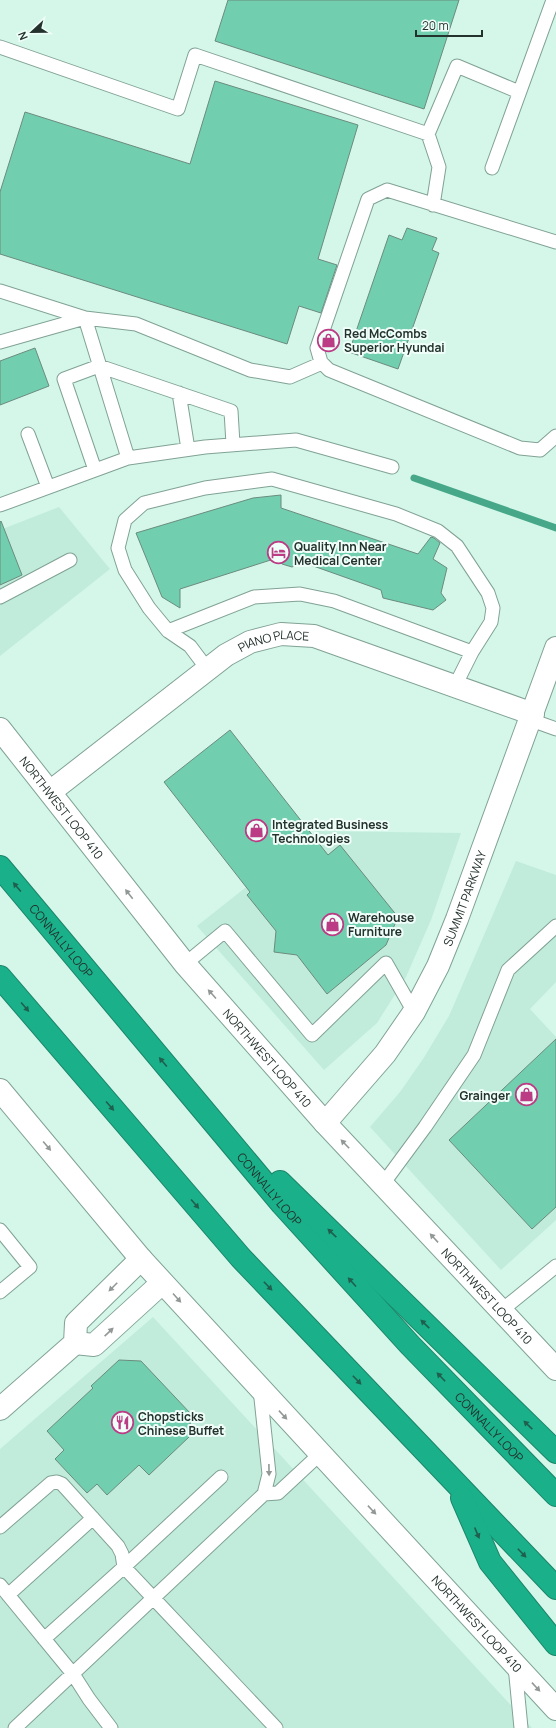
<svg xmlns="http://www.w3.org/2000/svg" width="556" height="1728" font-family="Manrope,sans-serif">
<rect width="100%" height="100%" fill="#d4f7e9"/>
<path fill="#c1ecdb" d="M59 507 110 569 0 656V530Z
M317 831 461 833 431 920 406 977 377 1023 324 1070 197 926Z
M516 861 556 875V982L530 1009 556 1037V1220L501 1270 370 1127 400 1092 423 1059 449 1016Z
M153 1317 532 1728H0V1449Z"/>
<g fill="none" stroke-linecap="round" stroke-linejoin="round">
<path stroke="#47a789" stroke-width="7" d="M414 478 556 528"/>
</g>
<path fill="#71cfaf" stroke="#6b8b7f" d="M228 0H459L424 109 215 41Z
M215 81 358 125 318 259 337 265 321 313 299 306 287 344 0 254V192L25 112 190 164Z
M407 228 437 238 432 250 439 253 398 369 349 352 389 235 402 240Z
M35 348 49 386 0 405V361Z
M281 495V508L418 554 431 537 434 538 440 543 433 559 447 568 441 593 446 600 433 610 383 598 381 590 302 562 292 567 282 564 277 558 180 589V608L162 597 136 533 253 498Z
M1 521 22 575 0 585V522Z
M230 730 328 855 340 845 398 917 386 945 327 994 297 955 274 952 276 931 247 895 250 892 164 782Z
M556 1039V1207L532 1229 449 1140Z
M119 1360 141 1361 191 1414 189 1437 149 1475 139 1465 107 1495 97 1484 87 1493 55 1459 64 1450 47 1431 93 1388 91 1386Z"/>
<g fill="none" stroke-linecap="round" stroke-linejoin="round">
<defs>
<path id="lane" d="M0 47 178 109 195 55 428 134 457 66 519 92
M428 134 439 167 433 205
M492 168 553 0
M556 242 387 190 368 199 317 348 321 362 329 370 520 448 540 450 556 436
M0 291 85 318 128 458
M0 342 85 318 136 324 250 370 290 377 322 363
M179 393 188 449
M28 434 48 487
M95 470 64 379 99 366 231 411 233 444
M0 505 128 458 205 447 296 440 392 467
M0 597 70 560
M168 631 254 597 300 594 334 601 472 652
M208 670 190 646 168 631 149 608 125 570 118 548 125 520 144 503 205 488 272 479 396 514 438 531 457 546 488 593 493 608 491 622 472 652 455 686
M531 720 556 729
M185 964 225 931 312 1035 386 963 414 1012
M383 1184 425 1127 474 1055 508 970 556 926
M0 1230 30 1267 0 1292
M502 1310 556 1266
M264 1494 278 1493 320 1454
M0 1527 51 1483 57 1482 62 1484 118 1546 122 1554 124 1567 221 1477
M0 1585 73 1674 89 1699 111 1728
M8 1595 93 1518
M44 1639 124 1567 276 1728
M515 1666 521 1728
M15 1728 264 1494 269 1474 260 1389"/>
<g id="street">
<path id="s1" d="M50 792 226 655 250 642 281 634 314 636 533 714"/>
<path id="s2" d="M325 1123 385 1054 414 1012 438 966 457 919 556 648"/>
<path d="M75 1343 94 1345 162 1283"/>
<path d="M0 1409 75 1343 76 1323 141 1259"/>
</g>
<g id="secondary">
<path id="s3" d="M0 729 185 964 325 1123 556 1369"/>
<path id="s4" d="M0 1090 141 1259 556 1709"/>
</g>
<g id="highway">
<path id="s5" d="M0 867 282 1204 410 1345 556 1495"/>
<path d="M0 977 241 1258 556 1588"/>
<path d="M280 1182 556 1452"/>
<path d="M462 1498 490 1562 556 1644"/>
</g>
</defs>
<use href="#lane" stroke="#81a295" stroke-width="15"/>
<use href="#street" stroke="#81a295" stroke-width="24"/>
<use href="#secondary" stroke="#81a295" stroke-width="24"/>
<use href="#highway" stroke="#1d8469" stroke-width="24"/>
<use href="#lane" stroke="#fff" stroke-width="13"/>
<use href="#street" stroke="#fff" stroke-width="22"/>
<use href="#secondary" stroke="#fff" stroke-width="22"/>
<use href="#highway" stroke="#19b08a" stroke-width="22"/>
</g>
<defs><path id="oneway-solid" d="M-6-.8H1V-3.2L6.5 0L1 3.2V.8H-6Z"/></defs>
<g fill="#205e4e">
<use href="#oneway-solid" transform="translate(17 887) rotate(-130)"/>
<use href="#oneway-solid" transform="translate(25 1007) rotate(49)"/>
<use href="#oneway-solid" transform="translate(163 1062) rotate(-130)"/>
<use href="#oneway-solid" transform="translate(110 1106) rotate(49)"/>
<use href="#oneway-solid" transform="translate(195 1204) rotate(49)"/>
<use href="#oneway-solid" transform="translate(332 1233) rotate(-136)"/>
<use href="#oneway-solid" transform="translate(352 1282) rotate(-132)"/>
<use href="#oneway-solid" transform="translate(268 1286) rotate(46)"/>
<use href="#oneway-solid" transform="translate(425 1324) rotate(-136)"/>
<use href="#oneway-solid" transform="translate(441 1377) rotate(-134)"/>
<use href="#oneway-solid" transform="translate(357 1380) rotate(46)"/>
<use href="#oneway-solid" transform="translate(528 1425) rotate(-136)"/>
<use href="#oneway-solid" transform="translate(477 1533) rotate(67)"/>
<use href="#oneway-solid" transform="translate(522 1553) rotate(46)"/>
</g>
<g fill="#929896">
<use href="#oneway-solid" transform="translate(129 894) rotate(-128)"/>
<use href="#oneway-solid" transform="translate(212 994) rotate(-132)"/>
<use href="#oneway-solid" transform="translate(345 1144) rotate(-134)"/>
<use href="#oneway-solid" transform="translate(47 1146) rotate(50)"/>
<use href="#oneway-solid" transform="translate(434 1238) rotate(-133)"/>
<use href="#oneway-solid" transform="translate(113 1287) rotate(135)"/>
<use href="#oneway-solid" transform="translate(177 1298) rotate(48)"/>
<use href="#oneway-solid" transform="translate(109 1332) rotate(-43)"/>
<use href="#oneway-solid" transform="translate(283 1415) rotate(47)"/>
<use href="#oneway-solid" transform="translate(269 1470) rotate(89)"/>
<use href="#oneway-solid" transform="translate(372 1510) rotate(47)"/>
<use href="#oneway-solid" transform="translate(536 1687) rotate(47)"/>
</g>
<defs>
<symbol id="shop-ring" viewBox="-11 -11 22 22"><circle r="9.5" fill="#f0fef9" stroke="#bc3b85" stroke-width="1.5"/><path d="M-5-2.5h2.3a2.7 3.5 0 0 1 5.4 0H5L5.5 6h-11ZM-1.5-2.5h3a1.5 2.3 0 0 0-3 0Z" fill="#bc3b85"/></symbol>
<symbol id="hotel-ring" viewBox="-11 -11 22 22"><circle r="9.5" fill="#f0fef9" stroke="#bc3b85" stroke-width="1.5"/><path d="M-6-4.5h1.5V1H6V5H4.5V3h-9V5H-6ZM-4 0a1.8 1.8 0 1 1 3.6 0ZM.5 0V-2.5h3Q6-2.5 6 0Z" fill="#bc3b85"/></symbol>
<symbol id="restaurant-ring" viewBox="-11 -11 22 22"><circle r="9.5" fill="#f0fef9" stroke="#bc3b85" stroke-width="1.5"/><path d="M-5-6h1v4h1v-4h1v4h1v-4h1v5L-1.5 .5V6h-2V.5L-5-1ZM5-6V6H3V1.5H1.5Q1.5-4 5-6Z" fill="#bc3b85"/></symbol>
</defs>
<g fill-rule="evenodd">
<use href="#shop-ring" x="316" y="328" width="25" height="25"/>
<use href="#hotel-ring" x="266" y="540" width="25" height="25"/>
<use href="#shop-ring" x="244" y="818" width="25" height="25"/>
<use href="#shop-ring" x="320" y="912" width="25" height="25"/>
<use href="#shop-ring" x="514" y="1082" width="25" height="25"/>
<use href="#restaurant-ring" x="110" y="1410" width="25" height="25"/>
</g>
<g text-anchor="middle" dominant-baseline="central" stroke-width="4" stroke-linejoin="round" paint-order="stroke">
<g font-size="12" font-weight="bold" fill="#24322d" stroke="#f0fef9" text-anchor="start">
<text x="344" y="333">Red McCombs<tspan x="344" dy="14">Superior Hyundai</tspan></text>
<text x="294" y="546">Quality Inn Near<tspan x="294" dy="14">Medical Center</tspan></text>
<text x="272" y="824">Integrated Business<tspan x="272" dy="14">Technologies</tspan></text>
<text x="348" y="917">Warehouse<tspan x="348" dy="14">Furniture</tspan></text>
<text x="510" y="1095" text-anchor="end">Grainger</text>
<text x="138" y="1416">Chopsticks<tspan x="138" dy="14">Chinese Buffet</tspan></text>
</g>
<g font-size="12" fill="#24322d" stroke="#f0fef9">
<text stroke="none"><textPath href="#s1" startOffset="274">PIANO PLACE</textPath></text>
<text stroke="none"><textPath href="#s3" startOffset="100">NORTHWEST LOOP 410</textPath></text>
<text stroke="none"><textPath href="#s2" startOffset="267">SUMMIT PARKWAY</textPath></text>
<text stroke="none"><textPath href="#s5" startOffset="96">CONNALLY LOOP</textPath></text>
<text stroke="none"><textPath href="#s3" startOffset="424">NORTHWEST LOOP 410</textPath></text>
<text stroke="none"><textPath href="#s5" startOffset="420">CONNALLY LOOP</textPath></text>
<text stroke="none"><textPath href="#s3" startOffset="748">NORTHWEST LOOP 410</textPath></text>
<text stroke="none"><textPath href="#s5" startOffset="744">CONNALLY LOOP</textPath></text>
<text stroke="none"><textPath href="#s4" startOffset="716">NORTHWEST LOOP 410</textPath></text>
</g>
</g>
<g transform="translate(32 32) rotate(248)" stroke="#f0fef9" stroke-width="3" paint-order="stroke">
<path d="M0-3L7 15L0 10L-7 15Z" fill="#24322d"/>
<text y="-6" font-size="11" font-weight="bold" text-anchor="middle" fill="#24322d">N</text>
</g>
<path d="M416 30v6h66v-6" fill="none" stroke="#24322d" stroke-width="2"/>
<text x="422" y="30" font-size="12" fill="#24322d" stroke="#f0fef9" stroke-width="3" paint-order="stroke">20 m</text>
</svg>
